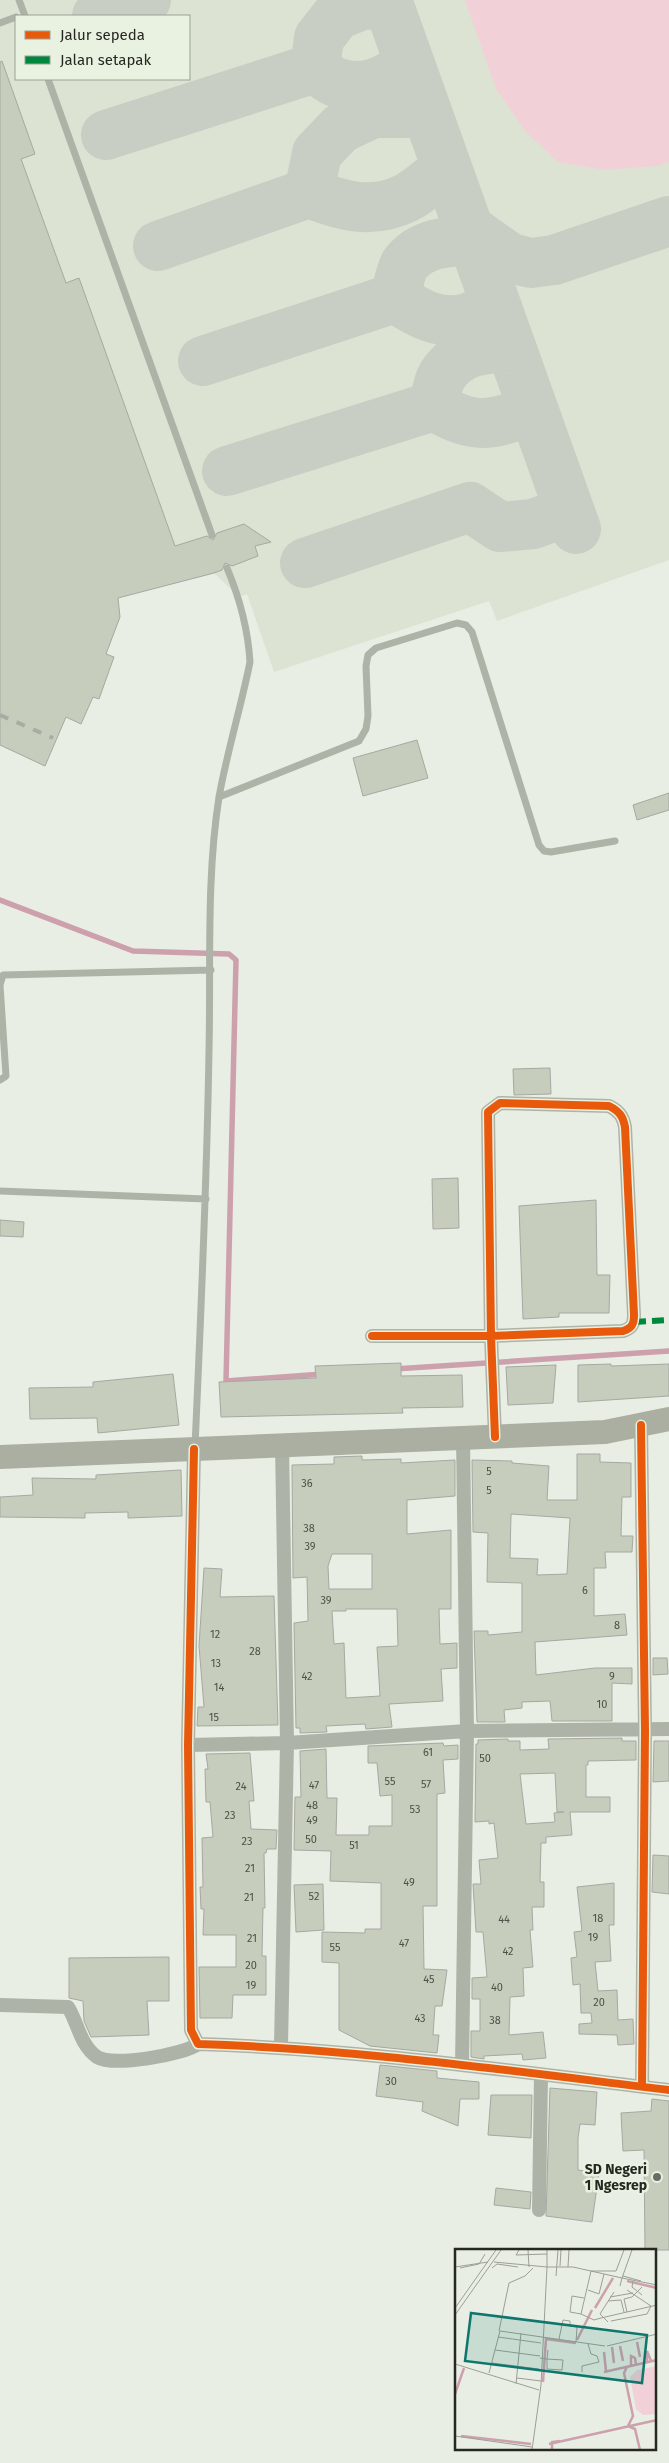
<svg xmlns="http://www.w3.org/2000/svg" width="669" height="2463" font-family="'Fira Sans',sans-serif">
<rect width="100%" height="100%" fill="#e9eee4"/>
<path fill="#dce3d3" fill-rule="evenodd" d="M0 0H669V560L497 621 489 601 274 672 247 594 239 597 214 573 118 598 120 617 106 654 114 657 99 699 93 697 66 717 45 766 0 745ZM16 16H189V79H16Z"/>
<path fill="#f1d0d8" d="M465 0H669V162L656 166 605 170 558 162 526 132 496 89Z"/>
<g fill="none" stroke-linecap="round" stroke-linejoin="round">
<path stroke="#cda0ad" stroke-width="5.5" d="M0 900 133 951 229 954 236 960 226 1381 323 1374
M394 1369 669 1351"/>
<path stroke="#c8cec4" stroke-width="50" d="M387 0 576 529
M388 3 362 5 337 15 319 38 315 68C322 73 330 81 338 83 365 92 390 80 409 62
M97 16 146 0
M427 113H373L341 128 317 153 309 193C342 206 372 215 406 198 420 191 434 177 447 168
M106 135 315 68
M469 229 510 258 531 263 554 260 669 221
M474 241C449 241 422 242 405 264 400 272 398 288 395 298 418 313 439 326 468 318 477 315 487 307 495 303
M158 246 309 193
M511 348C484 348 458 350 442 376 437 384 436 398 434 406 475 431 491 425 533 410
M203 361 395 298
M227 471 434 406
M305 563 470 507 500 527 533 524 569 511"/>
</g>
<path fill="#c6cdbc" stroke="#a5a9a2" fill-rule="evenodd" d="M2 61 35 154 21 159 66 283 79 278 175 546 207 536 213 540 217 533 244 524 271 542 255 546 258 556 232 566 225 563 222 570 214 573 118 598 120 617 106 654 114 657 99 699 93 697 81 724 66 717 45 766 0 745V62Z
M417 740 428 778 363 796 353 758Z
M669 793V810L637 820 633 805Z
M550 1068 551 1094 514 1095 513 1069Z
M458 1178 459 1228 433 1229 432 1179Z
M596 1200 597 1275H610L609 1313H559V1317L523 1319 519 1206Z
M0 1220 24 1222 23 1237 0 1236Z
M401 1363V1376L462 1375 463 1407 402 1408 403 1413 221 1417 219 1382 316 1378 315 1366Z
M611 1364V1366L669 1364V1396L578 1402V1365Z
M556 1365 553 1403 508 1405 506 1367Z
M173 1374 179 1425 98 1433 97 1418 30 1419 29 1388 93 1387V1382Z
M577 1454H600V1462L631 1463V1497H622L621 1536H633L632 1552H605L606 1568H594V1616L625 1614 627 1635 535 1642 536 1675 595 1668H632V1684L612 1683V1721H552L550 1701 522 1702V1708L504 1710 505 1722H477L474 1631H488V1635L522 1632V1583L487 1582 488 1533 473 1532 472 1460 512 1461V1463L549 1466 547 1500H577ZM511 1514 570 1518 567 1574 537 1575 538 1559 510 1558Z
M362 1456V1460L401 1459V1463L455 1460V1496L407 1500V1534L451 1530V1609H439L440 1644 457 1643V1668L441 1669 443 1701 389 1704 392 1727 366 1729 365 1724 326 1726 327 1732 300 1733V1728H296L294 1623 308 1621 307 1577 293 1578 292 1465 334 1464V1457ZM332 1554H372V1589H329L328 1566ZM346 1609H397L398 1646 377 1647 380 1696 346 1698 344 1643 334 1644 332 1611H346Z
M181 1470 182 1516 128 1518V1512L85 1513V1518L0 1517V1497L33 1495 32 1478 96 1479V1475Z
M204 1568 222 1569 220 1597 274 1596 278 1725 197 1726 198 1707H204L199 1646Z
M653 1658H667L668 1674 653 1675Z
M622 1738V1741H636V1760L588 1761V1765H586V1797H610V1812H570L572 1835 546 1837V1843H541L540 1882H544V1907H532L533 1930H530L533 1967 523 1968 524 1996 510 1997 509 2035 543 2032 546 2058 523 2060 522 2054 484 2056V2059L471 2057V2031H480V1999H472V1978L487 1977 483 1932H476L473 1884H481L479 1860 498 1858 494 1823 489 1824V1821L475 1822 476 1744H478V1740L508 1739V1741H520V1750L549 1749 548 1739ZM555 1773 557 1812H564L554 1813 555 1822 526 1824 520 1774Z
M654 1741H669V1781L653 1782Z
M443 1743 444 1746 458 1745V1759L443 1760 445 1793 437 1794V1906H423L424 1969 447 1970 442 2006H435L433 2035H439L437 2053 370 2046 339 2030V1963L322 1962V1932L365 1933V1929H381V1883L330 1881 331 1851 294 1850 295 1797H301L300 1751 326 1749 327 1798H337L336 1835H369V1826H392V1795L380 1796 377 1763H368V1746Z
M250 1753 254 1801H249L251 1829 277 1830 276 1849H267L266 1853H264L265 1908H263L262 1956H266V1995H233L232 2018H200L199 1967H236V1935H203L204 1909H201L200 1887H203L202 1838 213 1837 210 1802H206L205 1769H208L206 1754Z
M653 1855 669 1856V1894L652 1892Z
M614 1883V1925H609L611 1961 595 1962 598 1991 617 1990 618 2020 633 2019 634 2044 618 2045 617 2035 579 2034V2024L592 2023 591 2013H581L580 1984 573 1985 571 1958 577 1957 574 1932 582 1931 577 1887Z
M323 1884 324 1930 296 1932 294 1885Z
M169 1957V2001H147L149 2035 91 2037 84 2021 83 2001 69 1998V1958Z
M380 2065 437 2071V2078L479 2082V2099H460L458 2126 422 2111 423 2102 376 2096Z
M550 2088 597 2092 595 2125 580 2124 578 2138V2170L599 2173 592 2222 546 2216Z
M491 2095H532L531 2138 488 2135Z
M652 2099 669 2101V2250H645L644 2150 623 2151 621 2113 651 2111Z
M496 2188 531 2192 530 2209 494 2205Z"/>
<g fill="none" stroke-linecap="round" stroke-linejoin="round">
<path stroke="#aeb3a7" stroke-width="7" d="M19 0 25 16
M0 23 16 17
M48 79 212 535
M219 797 359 741 366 729 368 716 366 666 368 655 376 648 457 623 466 625 472 632 539 845 544 851 551 852 615 841
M0 1080 6 1076 0 985 3 975 211 970
M0 1191 206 1199
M195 1446C201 1314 207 1182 209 1050 211 966 206 880 219 797 227 752 241 707 250 662 248 628 240 599 227 568"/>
<path stroke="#aeb3a7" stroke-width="14" d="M372 1336H491L623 1331C632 1328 634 1324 634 1315L625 1127C623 1116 619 1111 609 1106L500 1103 488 1112 491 1336 495 1437
M641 1425 645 1730 642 2086
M194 1449 188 1745 191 2030 198 2044C356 2049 512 2071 669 2090
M188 1745 287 1743 467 1731 669 1729
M0 2005 68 2007C78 2023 80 2045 97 2057 113 2067 183 2055 198 2044
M281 2047 287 1743 282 1444
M462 2065 467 1731 463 1437
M539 2210 541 2075"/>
<path stroke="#aaafa2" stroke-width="24" d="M0 1457 605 1432 669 1419"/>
<path stroke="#a8ada3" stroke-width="4" stroke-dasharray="9 9" stroke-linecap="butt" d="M0 715 53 738"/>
<path stroke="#00873e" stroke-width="6" stroke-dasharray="12 6" stroke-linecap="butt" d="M634 1322 669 1320"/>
<defs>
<path id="cycleway" d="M372 1336H491L623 1331C632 1328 634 1324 634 1315L625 1127C623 1116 619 1111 609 1106L500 1103 488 1112 491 1336 495 1437
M641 1425 645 1730 642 2086
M194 1449 188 1745 191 2030 198 2044C356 2049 512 2071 669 2090"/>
</defs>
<use href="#cycleway" stroke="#e9f1e1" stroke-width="11"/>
<use href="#cycleway" stroke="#e8590c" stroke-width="8"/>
</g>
<circle fill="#6a6d66" stroke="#e9f1e1" stroke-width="2" cx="657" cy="2177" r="5"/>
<g text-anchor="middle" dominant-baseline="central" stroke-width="5" stroke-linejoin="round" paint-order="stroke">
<g font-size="11" fill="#4d5148">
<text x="489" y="1471">5</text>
<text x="307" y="1483">36</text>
<text x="489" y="1490">5</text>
<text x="309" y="1528">38</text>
<text x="310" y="1546">39</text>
<text x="585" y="1590">6</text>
<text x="326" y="1600">39</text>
<text x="617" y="1625">8</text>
<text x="215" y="1634">12</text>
<text x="255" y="1651">28</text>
<text x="216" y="1663">13</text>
<text x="307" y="1676">42</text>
<text x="612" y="1676">9</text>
<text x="219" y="1687">14</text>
<text x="602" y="1704">10</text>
<text x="214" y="1717">15</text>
<text x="428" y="1752">61</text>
<text x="485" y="1758">50</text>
<text x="390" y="1781">55</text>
<text x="426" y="1784">57</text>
<text x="314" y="1785">47</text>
<text x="241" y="1786">24</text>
<text x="312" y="1805">48</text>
<text x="415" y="1809">53</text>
<text x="230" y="1815">23</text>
<text x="312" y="1820">49</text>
<text x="311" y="1839">50</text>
<text x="247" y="1841">23</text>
<text x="354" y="1845">51</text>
<text x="250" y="1868">21</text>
<text x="409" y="1882">49</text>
<text x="314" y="1896">52</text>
<text x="249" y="1897">21</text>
<text x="598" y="1918">18</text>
<text x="504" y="1919">44</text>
<text x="593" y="1937">19</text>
<text x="252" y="1938">21</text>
<text x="404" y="1943">47</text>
<text x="335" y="1947">55</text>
<text x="508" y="1951">42</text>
<text x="251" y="1965">20</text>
<text x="429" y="1979">45</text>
<text x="251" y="1985">19</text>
<text x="497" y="1987">40</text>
<text x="599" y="2002">20</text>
<text x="420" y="2018">43</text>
<text x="495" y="2020">38</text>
<text x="391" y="2081">30</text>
</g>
<g font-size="14" font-weight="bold" fill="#252822" stroke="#e9f1e1" text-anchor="end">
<text x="647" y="2169">SD Negeri<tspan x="647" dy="16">1 Ngesrep</tspan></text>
</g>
</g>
<g transform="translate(455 2249)">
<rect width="201" height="201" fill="#e9eee4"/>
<path d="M202 117 201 165 188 166 181 160 175 128 182 121Z" fill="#f1d0d8"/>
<path fill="none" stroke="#cda0ad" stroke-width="2.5" d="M172 32 202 39M140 59 158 29M122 91 137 61M182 93 185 108M165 97 168 112M157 98 159 114M149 103 151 122M192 113V102L196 112M176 117V107L180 109 181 116M172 118 169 124 178 167 173 177 180 180 185 201M149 123 202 111M88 133 91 90 121 94M0 145 9 119M6 187 76 195M94 195 202 171M97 201V193L105 192"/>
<path fill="none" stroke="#9b9f96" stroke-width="1" d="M64 1 61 6 92 5M73 1 74 18M39 13 92 18M105 17 106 1M0 18 33 13M92 18V1M113 18 114 1M5 19 24 15 30 5M37 19 42 15 63 18M101 27 103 1M168 27 186 32M178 32 177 38 187 46M165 37 167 29 202 36M133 41 144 45 149 25M172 41 196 57M155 48 178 44M153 52 166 51 169 63M0 59 41 1M172 63 169 50 177 48 187 38M126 65 115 63 117 47 129 49M0 66 46 1M146 69 139 71 126 65 136 22H161L169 1M146 69 202 56M156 72 192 65 196 57M153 73 145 65 159 43M44 82 54 34 70 27 78 19M43 88 86 94M104 90 108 71 115 72V77L122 78 121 93M152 97 202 85M40 101 85 107M85 109 92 110 108 111 107 121 92 120V110L93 101M37 114 84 120M0 115 84 141M127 123V117L144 113 142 107 136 105 133 95M34 124 45 82 150 97M62 129 86 132M61 135 66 84M0 187 77 198M77 201 86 136 92 18H118L167 29 177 1"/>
<path fill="#0f766e" fill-opacity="0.15" stroke="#0f766e" stroke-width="2.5" d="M16 64 192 86 187 134 10 112Z"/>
<rect width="201" height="201" fill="none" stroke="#252822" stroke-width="2.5"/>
</g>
<rect x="15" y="15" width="175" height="65" fill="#e9f1e1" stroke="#9ba195"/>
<rect x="25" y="31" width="25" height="8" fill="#e8590c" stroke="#9ba195"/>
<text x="60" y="40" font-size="15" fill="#252822">Jalur sepeda</text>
<rect x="25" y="56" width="25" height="8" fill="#00873e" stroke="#9ba195"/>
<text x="60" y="65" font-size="15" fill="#252822">Jalan setapak</text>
</svg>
